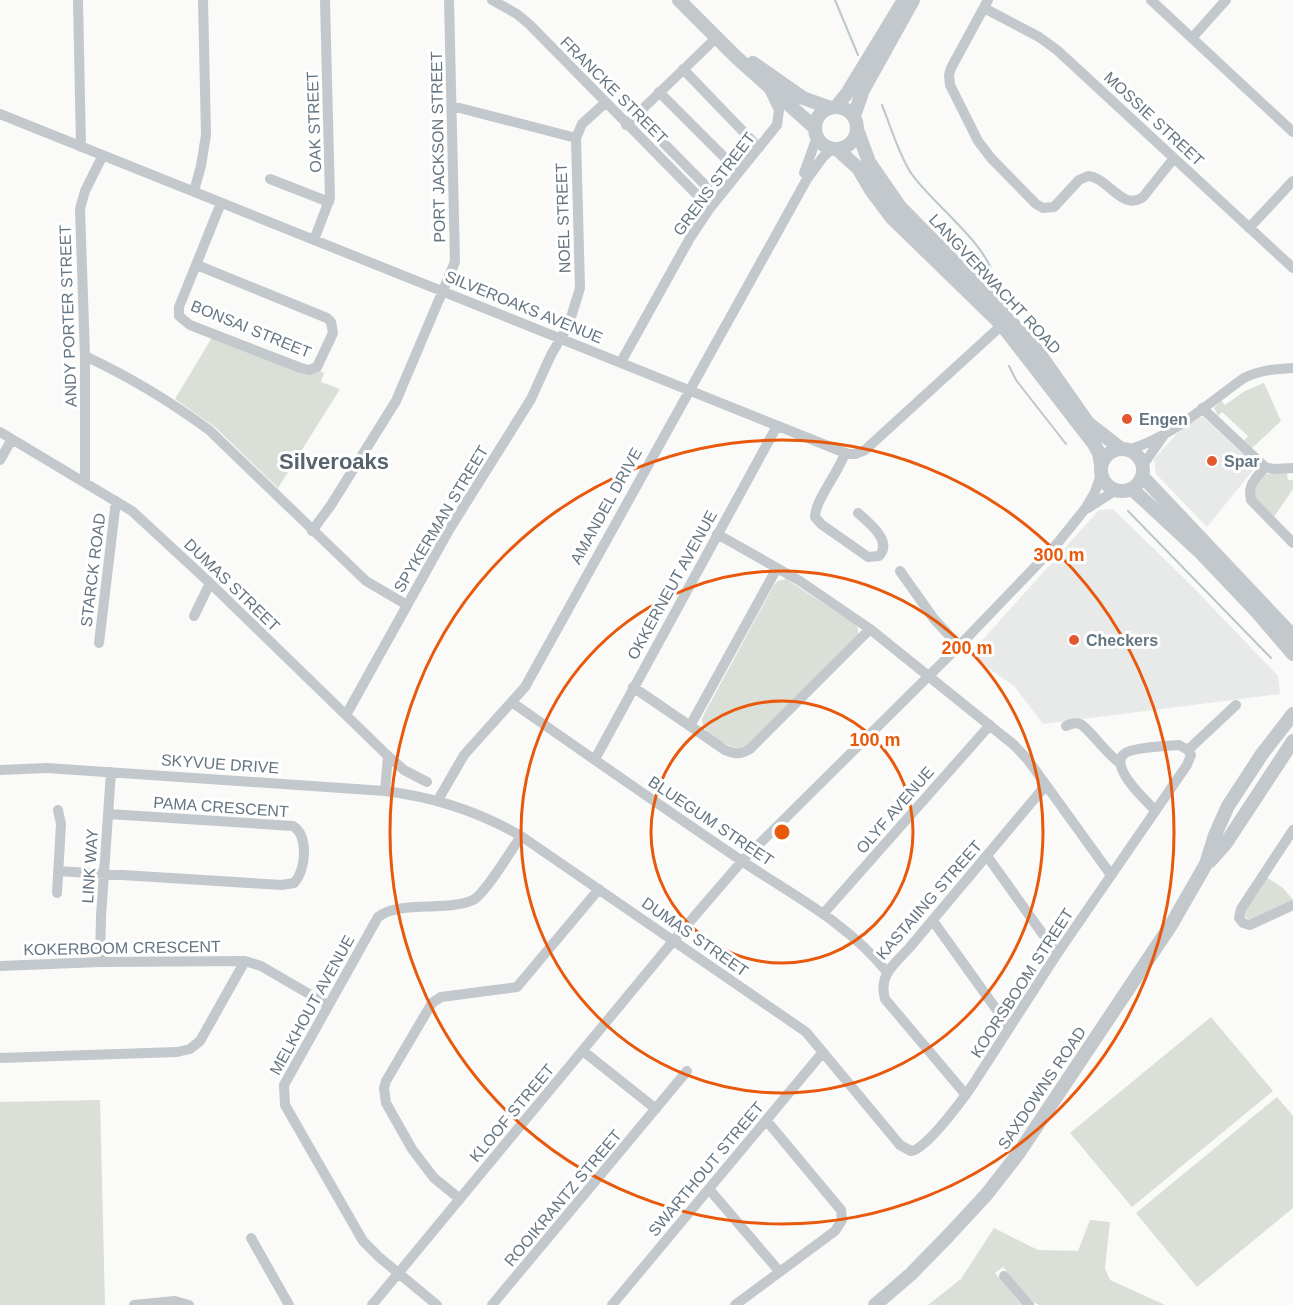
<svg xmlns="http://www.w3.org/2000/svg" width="1293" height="1305" font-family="Helvetica,sans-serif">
<rect width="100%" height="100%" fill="#fafaf8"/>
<path fill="#e8e9e9" d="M1195 417H1203L1254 463 1251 466 1254 469 1207 527 1156 474 1154 459 1181 429Z
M1113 509 1193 587 1278 676 1280 694 1043 724 1014 686 969 655 1099 510Z"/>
<path fill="#dadfd7" d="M213 336 320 371 324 373 321 382 340 389 278 488 215 427 175 399Z
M1264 383 1281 421 1252 448 1244 440 1248 436 1222 412 1218 416 1214 408 1221 400 1225 405 1245 391Z
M1287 473 1288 480H1293V489L1274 517 1255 498 1253 489 1264 474Z
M786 579 855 624 858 628V634L748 746 741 749C728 746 700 734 702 718L774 585 778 581Z
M1266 877 1283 888 1293 900 1250 920 1244 916V909Z
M1211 1017 1273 1091 1132 1207 1070 1133Z
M1277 1097 1293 1116V1208L1197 1287 1136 1213Z
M100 1100 105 1305H0V1102Z
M1090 1220 1110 1222 1105 1268 1110 1280 1165 1305H1039L1033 1302 1003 1267 995 1273 1022 1305H928L961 1279 994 1228 1038 1250 1078 1251Z"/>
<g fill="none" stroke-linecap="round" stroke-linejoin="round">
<path stroke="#bbc7cb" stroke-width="2" d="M835 0 858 55
M882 105C891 127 898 153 911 173 931 203 992 247 994 281
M1009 366 1016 380 1066 444
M1128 511 1271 658"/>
<path stroke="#c3c8cc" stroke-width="10" d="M78 0 81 147
M492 0 517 14 529 24 710 208
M988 0 951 68 949 75 950 85 978 141 991 158 1036 204 1043 208 1054 207 1079 180 1088 176C1108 177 1122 212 1143 197L1174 158
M1151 0 1293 132
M984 8 1039 37 1057 50 1293 268
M1192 38 1226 0
M683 69 759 148
M659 92 730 163
M452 106 576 138
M0 114 848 454H855L865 450 1002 325
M636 115 707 187
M626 125 716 38
M804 173 817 137
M270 179 329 202
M194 191 201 166 206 135 203 0
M1249 228 1293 181
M314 240 330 198 325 0
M197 265 327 318 331 322 333 333 317 367 309 370 301 368 190 325 179 316V307L221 203
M85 356C128 376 171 402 209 430L366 581 407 605
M621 362 690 238 710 208 777 125 779 110 769 89
M1202 408 1265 467 1273 469 1293 468
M0 432 132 511 210 583 388 756 404 770 427 782
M1128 450C1172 437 1207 404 1244 378 1260 370 1275 369 1293 368
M845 453C839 472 815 500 815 517L821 524 868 557 879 556C893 541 869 523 858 513
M0 460 12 439
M1143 465 1164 435
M1265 467C1256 478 1247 485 1251 500L1293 543
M85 482V356L80 209 85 191 103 155
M1088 508 1116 490
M312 531 331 505 396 401 455 262 449 0
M717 534 800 581 870 629 1014 745 1028 760 1111 875
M900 571 934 619 959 646
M194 616 210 583
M99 643 116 501
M633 687 725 750C735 754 740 755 750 749L870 629
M513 703C589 756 665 809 742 861 792 895 848 923 886 971
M346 715 449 530 531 399 551 355 569 324 580 288 576 138 582 124 605 103
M690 726 777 568
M1066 726C1070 724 1075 722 1080 724 1088 727 1107 755 1120 763
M1188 750 1236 705
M595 759 777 426
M0 770 47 768 385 791C434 797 478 811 521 836L806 1032 900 1145 911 1151C926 1151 970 1090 979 1075L1057 954 1187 765 1191 755 1188 750 1179 745C1167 746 1132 747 1124 754 1109 767 1146 801 1155 810
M385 791 388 756
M438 800 464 755 525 687 807 179 823 157 832 149
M1293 830 1241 909 1239 918 1243 923 1250 925 1293 905
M987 856 1057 954
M58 871 282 885 294 883C306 870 309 836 293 826L109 814
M57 893 61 824 58 810
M823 914 990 725
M933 921 1009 1027
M100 962 101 916 111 772
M0 966 100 962 245 961 261 966 328 1005
M583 1051 656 1109
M0 1058 177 1052 190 1049 200 1041 245 961
M966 1095 885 999C878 974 895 964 910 947L1046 785
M709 1189 779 1271
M460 1199 434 1178 412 1149 386 1103 384 1088 386 1081 432 1003 441 997 517 987 599 889
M251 1238 289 1305
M1004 1276 1029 1305
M134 1305 175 1301 189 1305
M372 1305 674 940 742 861 961 644 1056 545 1085 509 1095 492 1101 475
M437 1305 379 1257 363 1241 285 1105 284 1085 378 917C399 900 448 912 473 900 485 894 512 849 521 836
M492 1305 687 1071
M612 1305 823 1052
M735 1305 835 1231 842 1220 841 1210 766 1120"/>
<path stroke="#c3c8cc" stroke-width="14" d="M679 0 736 57 815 128
M753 63 803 98 831 108
M815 128a21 21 0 1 1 42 0a21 21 0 1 1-42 0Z
M836 107 848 92 901 5
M854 116 863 90 913 0
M858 132 869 162 900 207 983 291 1039 353 1088 423 1120 448
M838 150 858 168 871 190 892 218 1002 325 1094 444 1099 453 1101 464
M1101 470a21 21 0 1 1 42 0a21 21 0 1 1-42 0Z
M1142 476 1293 636
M1132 489 1199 551 1257 612 1293 654
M1210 861 1226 843 1293 741
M875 1305 911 1274 948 1236 986 1195 1018 1154 1171 925 1206 864 1215 835 1228 806 1262 754 1293 714"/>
</g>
<g fill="none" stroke="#e8590c" stroke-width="3">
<circle cx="782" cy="832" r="131"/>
<circle cx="782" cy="832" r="261"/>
<circle cx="782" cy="832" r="392"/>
</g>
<g fill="#e4572e" stroke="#fff" stroke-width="2">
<circle cx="1127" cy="419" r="6"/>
<circle cx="1212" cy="461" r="6"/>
<circle cx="1074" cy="640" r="6"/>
</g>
<g text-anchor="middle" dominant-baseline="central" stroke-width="6" stroke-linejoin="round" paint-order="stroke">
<g font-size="16" fill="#657683" stroke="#fff">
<text transform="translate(614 90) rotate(45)">FRANCKE STREET</text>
<text transform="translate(1154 119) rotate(43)">MOSSIE STREET</text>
<text transform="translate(314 122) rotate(-92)">OAK STREET</text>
<text transform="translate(438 147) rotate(-91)">PORT JACKSON STREET</text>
<text transform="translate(714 184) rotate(-53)">GRENS STREET</text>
<text transform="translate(563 218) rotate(-92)">NOEL STREET</text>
<text transform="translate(995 284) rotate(47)">LANGVERWACHT ROAD</text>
<text transform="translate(524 307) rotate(22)">SILVEROAKS AVENUE</text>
<text transform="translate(68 316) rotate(-92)">ANDY PORTER STREET</text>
<text transform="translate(251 329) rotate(22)">BONSAI STREET</text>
<text transform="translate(606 506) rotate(-61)">AMANDEL DRIVE</text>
<text transform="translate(441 519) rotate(-59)">SPYKERMAN STREET</text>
<text transform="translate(93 570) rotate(-83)">STARCK ROAD</text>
<text transform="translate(232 585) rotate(44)">DUMAS STREET</text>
<text transform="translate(672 585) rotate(-61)">OKKERNEUT AVENUE</text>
<text transform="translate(220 764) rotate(4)">SKYVUE DRIVE</text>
<text transform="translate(221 807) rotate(4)">PAMA CRESCENT</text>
<text transform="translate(895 810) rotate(-49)">OLYF AVENUE</text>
<text transform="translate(711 821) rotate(34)">BLUEGUM STREET</text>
<text transform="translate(90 866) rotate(-86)">LINK WAY</text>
<text transform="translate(929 900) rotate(-49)">KASTAIING STREET</text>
<text transform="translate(695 937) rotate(35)">DUMAS STREET</text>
<text transform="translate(122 948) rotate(-1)">KOKERBOOM CRESCENT</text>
<text transform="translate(1022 983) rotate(-57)">KOORSBOOM STREET</text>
<text transform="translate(312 1005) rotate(-61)">MELKHOUT AVENUE</text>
<text transform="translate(1042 1088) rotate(-56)">SAXDOWNS ROAD</text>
<text transform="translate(512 1113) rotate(-50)">KLOOF STREET</text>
<text transform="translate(706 1169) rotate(-50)">SWARTHOUT STREET</text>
<text transform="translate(563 1198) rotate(-50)">ROOIKRANTZ STREET</text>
</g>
<g font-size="16" font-weight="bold" fill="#657683" stroke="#fff" text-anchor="start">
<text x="1139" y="419">Engen</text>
<text x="1224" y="461">Spar</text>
<text x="1086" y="640">Checkers</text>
</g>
<g font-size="22" font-weight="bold" fill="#57646e" stroke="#fff">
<text x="334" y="461">Silveroaks</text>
</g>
</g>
<circle cx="782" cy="832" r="9" fill="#e8590c" stroke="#fff" stroke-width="3"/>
<g font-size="18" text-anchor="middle" font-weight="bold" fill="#e8590c" stroke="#fff" stroke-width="6" stroke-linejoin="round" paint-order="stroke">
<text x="1059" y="561">300 m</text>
<text x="967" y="654">200 m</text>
<text x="875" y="746">100 m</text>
</g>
</svg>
